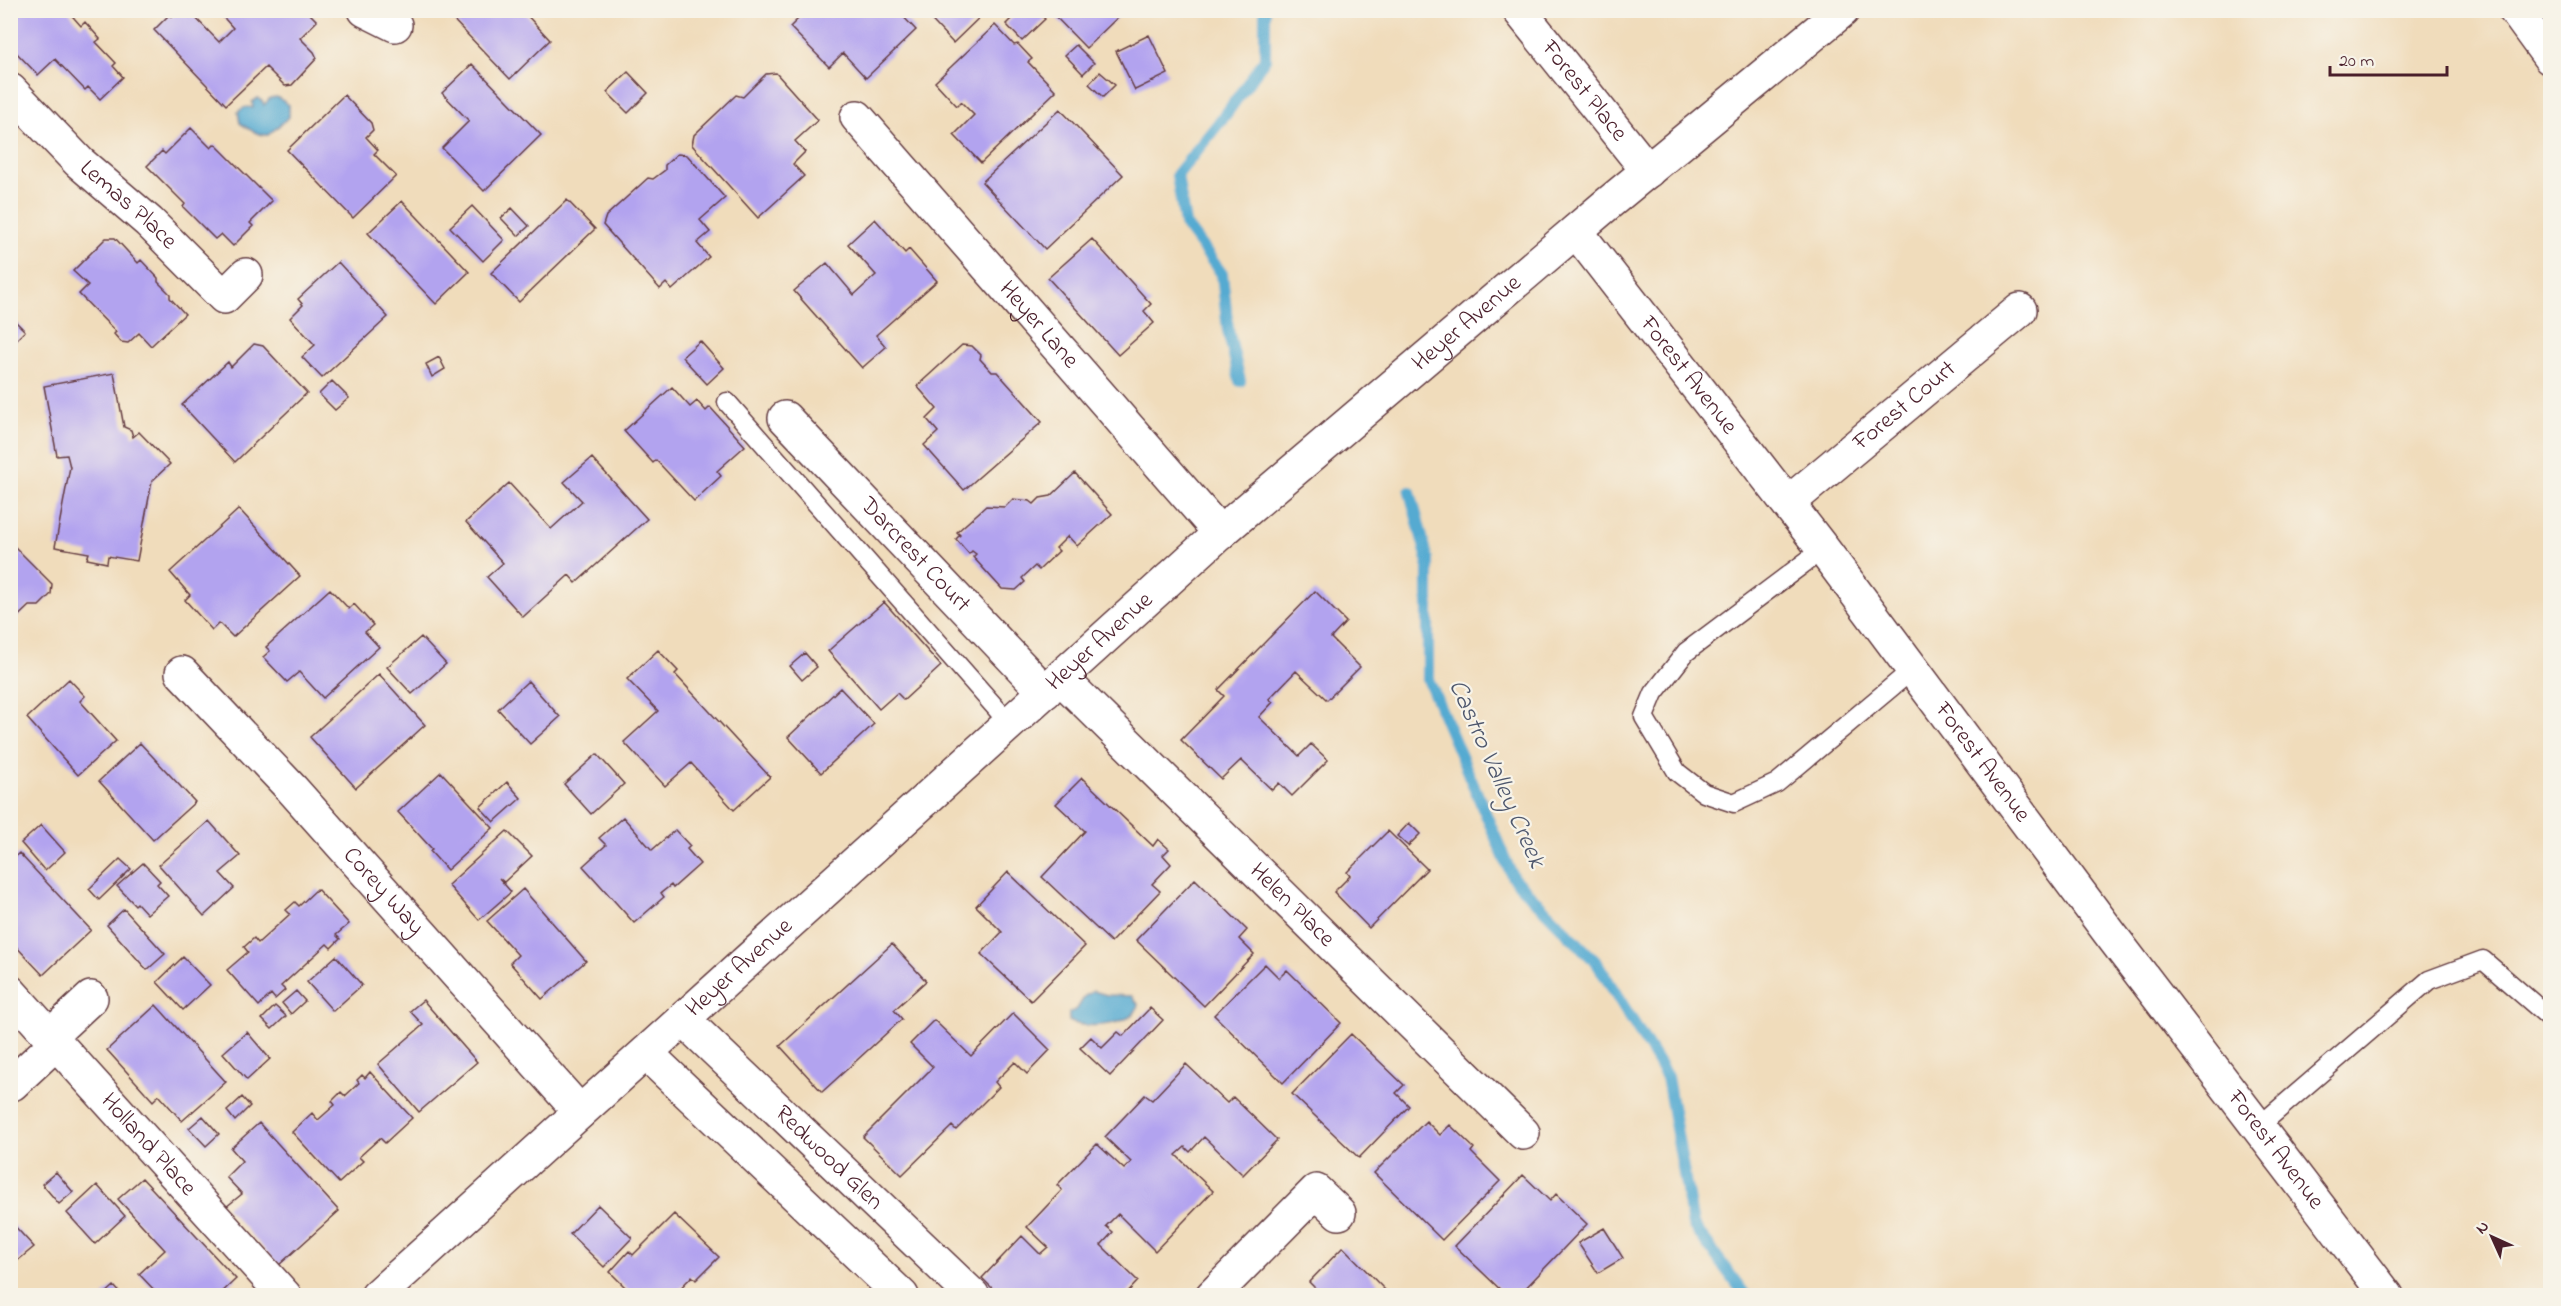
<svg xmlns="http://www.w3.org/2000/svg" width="2561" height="1306" font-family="'Indie Flower',sans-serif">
<rect width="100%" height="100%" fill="#f7f3e8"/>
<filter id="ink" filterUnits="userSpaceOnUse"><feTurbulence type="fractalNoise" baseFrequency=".0167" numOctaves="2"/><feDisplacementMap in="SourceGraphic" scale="12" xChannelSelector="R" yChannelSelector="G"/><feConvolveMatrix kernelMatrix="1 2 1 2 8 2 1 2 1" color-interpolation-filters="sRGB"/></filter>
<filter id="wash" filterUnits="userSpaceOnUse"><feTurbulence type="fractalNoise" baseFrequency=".008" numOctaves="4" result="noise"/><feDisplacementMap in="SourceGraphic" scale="24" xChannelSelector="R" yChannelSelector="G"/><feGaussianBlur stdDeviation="1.35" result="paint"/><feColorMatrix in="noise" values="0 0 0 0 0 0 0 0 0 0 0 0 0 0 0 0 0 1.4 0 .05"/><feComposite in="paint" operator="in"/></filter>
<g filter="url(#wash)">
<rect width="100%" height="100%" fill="#f0dcbb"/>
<path fill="#55aad1" stroke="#50647e" stroke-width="1.5" d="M277 97 289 105V117L268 135C258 136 248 128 240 123L238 112C243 107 247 106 253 108L252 102 258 98 263 102 264 105 270 98Z
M1093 991 1107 995 1132 996 1138 1004C1137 1026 1085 1030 1069 1021V1013L1077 1009 1085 996Z"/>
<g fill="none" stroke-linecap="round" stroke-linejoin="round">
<path stroke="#55aad1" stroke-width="12" d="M1240 381 1228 330 1222 274 1185 224 1177 175 1226 114 1265 59V10
M1410 492 1428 560V679L1513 878 1597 963 1667 1077 1693 1225 1746 1296"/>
</g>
<g id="blocks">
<path fill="#b2a3ef" d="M10 10H67L81 26 85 22 100 39 96 42 116 63 113 66 123 77 100 99 88 87 85 90 55 59 38 75 10 46Z
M179 10H188L219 42 233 28 217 10H306L317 21 300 38 314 52 317 58 292 85 285 86 266 67 226 105 154 30 169 15 172 17Z
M444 10H522L550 40 510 79Z
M807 10H897L916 30 866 78 843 53 829 67 790 27Z
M922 10H987L953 43Z
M1020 10H1036L1045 19 1022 41 1006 24Z
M1049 10H1113L1119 16 1086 48Z
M995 25 1014 45 1018 44 1032 59 1028 62 1056 91 981 163 954 135 974 115 961 102 957 106 935 82Z
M1149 35 1168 74 1135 90 1116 51Z
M1076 45 1094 63 1083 74 1065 55Z
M472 64 541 135 484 191 442 148 469 121 442 93Z
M628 72 648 93 628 113 607 92Z
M1100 72 1115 85 1103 97 1089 84Z
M776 73 818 120 795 141 805 152 793 164 804 176 758 218 692 145 694 135 736 95 743 97 766 74Z
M344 95 371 123 373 130 366 137 378 150 374 154 396 176 353 218 287 150Z
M1060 109 1123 175 1045 249 982 182Z
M10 123 18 131 10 139Z
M191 128 211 148 215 144 272 201 250 223 253 226 233 246 221 234 215 239 183 207 185 204 147 166 162 151 165 154Z
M677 154 687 155 725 198 700 220 710 232 697 243 709 257 672 290 666 283 660 289 603 225 606 216 648 178 653 179 665 170V165Z
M567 200 595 229 519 302 491 273Z
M402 201 469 272 436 304 368 233Z
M472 206 504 240 483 261 450 227Z
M512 208 529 226 518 236 501 218Z
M875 219 905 253 909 249 937 281 876 335 886 347 862 368 794 291 827 263 854 295 876 275 848 244Z
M106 238H115L138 263 141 260 158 278V282L170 294V298L185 314 151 346 139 333 128 343 121 342 114 334 116 332 79 294 88 285 73 271Z
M1092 239 1151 304 1144 311 1154 323 1118 355 1048 278Z
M338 262 388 317 322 378 302 357 315 345 290 318 303 305 298 299Z
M10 316 25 331 10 346Z
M700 341 724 368 707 384 682 357Z
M254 344 263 346 307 393 235 462 182 405 228 362 231 367Z
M962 345 972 346 981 355 980 359 992 372H997L1042 422 964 490 924 445 938 432 927 419 937 409 917 386Z
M439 357 445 369 432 377 426 364Z
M114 373 124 427 131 430 133 437 139 432 170 464 152 481 137 561 108 556 107 563 87 559 89 553 55 547 70 467 67 455 57 456 44 386Z
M332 381 349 398 335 410 319 394Z
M672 387 690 407 697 401 706 411 710 407 745 446 717 471 721 476 694 501 656 460 653 463 624 431Z
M592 458 647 519 576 583 569 575 523 617 487 577 503 563 466 522 509 483 551 529 582 501 564 482Z
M1075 473 1112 514 1077 546 1068 536 1056 548 1059 551 1039 570 1035 566 1022 578 1025 582 1016 590 1002 589 973 557 976 554 972 551 969 554 956 539 960 535 957 532 986 506 1005 507 1013 499 1030 501 1034 504 1040 498 1051 496Z
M239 509 300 576 233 637 219 623 212 630 185 600 190 595 170 572Z
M10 542 52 584 51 594 39 606H29L10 624Z
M330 589 349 609 354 604 373 625 365 632 379 647 323 698 299 672 287 682 263 657 270 651 266 647Z
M1315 591 1346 622 1331 638 1360 667 1327 700 1296 671 1269 699 1273 702 1259 717 1299 756 1311 744 1328 760 1292 796 1279 783 1272 790 1241 760 1221 779 1181 740 1224 696 1218 690Z
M884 602 941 666 904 700 897 693 879 709 828 651Z
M421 637 446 664 412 694 387 667Z
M658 650 678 671 675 674 770 777 734 810 691 763 665 786 624 742 658 711 627 679Z
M805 653 817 667 802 680 790 666Z
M379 674 425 725 356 788 310 737Z
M69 679 85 696 80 701 116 741 78 775 27 718Z
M528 681 560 717 530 744 498 709Z
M840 688 874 724 821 773 788 737Z
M140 743 195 802 153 840 99 781Z
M597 754 624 784 591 814 564 784Z
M441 772 493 828 447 870 430 851 432 849 398 812Z
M1082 778 1153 846 1158 839 1169 849 1163 855 1171 864 1152 884 1160 891 1111 942 1042 877 1085 831 1056 804Z
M507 782 521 798 494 822 480 807Z
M623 817 652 850 675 830 690 846 687 849 700 864 673 888 671 885 661 893 664 897 634 923 583 866 606 845 599 838Z
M209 821 240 856 220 873 234 888 204 916 159 865Z
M1409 823 1420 834 1408 846 1397 836Z
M41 825 65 852 45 871 21 843Z
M507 831 532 856 504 882 499 878 511 892 479 920 448 885Z
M1388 831 1427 869 1369 928 1334 892 1350 876 1347 872Z
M19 853 91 930 43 975 10 940V861Z
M120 859 131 869 99 900 89 889Z
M143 863 160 881 157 884 168 896 147 914 137 903 135 905 117 886Z
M1008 872 1085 946 1031 1001 981 954 1002 932 976 906Z
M1195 879 1247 930 1239 939 1254 954 1204 1006 1136 940Z
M317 889 349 924 336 935 340 939 331 948 327 944 281 986 285 990 275 999 271 994 259 1006 227 970 248 952 244 947 254 938 258 943 290 914 286 910 295 902 299 906Z
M523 889 586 961 542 999 510 963 518 955 487 921Z
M124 909 165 954 147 970 107 925Z
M892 944 926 981 894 1010 902 1019 822 1092 780 1046Z
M336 956 362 985 333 1011 307 982Z
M183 957 210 985 183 1010 157 982Z
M1265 964 1279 978 1287 970 1341 1023 1283 1083 1214 1015Z
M296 991 305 1001 291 1014 282 1003Z
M423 1000 477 1062 419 1112 378 1064 423 1025 410 1011Z
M156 1005 226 1082 182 1121 159 1095 153 1101 107 1050Z
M275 1006 286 1016 272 1029 262 1019Z
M1150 1008 1163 1020 1110 1076 1080 1048 1091 1037 1102 1048 1118 1032 1123 1036Z
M1013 1013 1050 1050 1027 1074 1015 1062 995 1082 999 1087 956 1130 952 1126 902 1175 863 1137 933 1067 910 1044 934 1020 971 1056Z
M247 1032 270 1059 247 1080 223 1053Z
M1351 1034 1404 1085 1396 1093 1409 1106 1359 1158 1292 1094Z
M1186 1064 1227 1103 1233 1097 1277 1140 1243 1175 1204 1137 1190 1152 1185 1147 1176 1155 1213 1191 1155 1251 1118 1214 1106 1226 1113 1232 1101 1245 1138 1281 1124 1296H1000L982 1278 1022 1236 1040 1254 1048 1247 1027 1227 1062 1190 1057 1185 1097 1144 1124 1169 1131 1162 1105 1137 1145 1095 1152 1100Z
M370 1072 412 1118 385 1143 380 1138 359 1157 363 1161 339 1183 292 1132 312 1113 318 1120 335 1105 332 1101 341 1092 345 1096 359 1083 357 1080 362 1075 365 1078Z
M242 1097 250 1106 235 1121 227 1111Z
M203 1116 219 1134 206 1146 189 1128Z
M1426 1121 1440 1135 1450 1125 1474 1148 1471 1152 1500 1181 1442 1240 1374 1173Z
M259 1123 339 1211 279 1265 226 1207 242 1194 226 1177 242 1161 231 1148Z
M56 1172 73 1192 59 1204 42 1184Z
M1523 1175 1550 1201 1556 1194 1587 1224 1518 1296H1507L1455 1246Z
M142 1178 236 1279 218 1296H205L201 1292 197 1296H160L139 1274 165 1250 118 1199Z
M97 1185 125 1216 95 1244 67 1213Z
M598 1205 632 1238 604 1267 570 1234Z
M674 1214 719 1257 696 1280 692 1276 673 1296H634L610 1272 629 1251 633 1255Z
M10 1221 34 1247 10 1267Z
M1604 1228 1623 1258 1598 1273 1578 1243Z
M1343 1247 1386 1291 1382 1296H1323L1309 1282Z
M114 1286 123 1296H103Z"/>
</g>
</g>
<g filter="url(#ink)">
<use href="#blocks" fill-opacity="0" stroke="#633b41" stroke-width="1.5"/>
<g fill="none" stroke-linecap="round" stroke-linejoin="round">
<defs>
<path id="service" d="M727 402 1010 724
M1823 549 1686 652 1654 693 1644 717 1677 772 1704 793 1734 803 1777 783 1912 670
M2258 1127 2429 980 2483 960 2550 1018"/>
<g id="minor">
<path d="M365 10 395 25"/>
<path id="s1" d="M1519 10 1648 171"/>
<path d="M2515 10 2550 58"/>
<path id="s2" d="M10 90 79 162 149 222 224 297 246 275"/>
<path id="s3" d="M857 117 1220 533"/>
<path id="s4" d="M1576 231 1823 549 2111 935 2387 1296"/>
<path id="s5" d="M785 418 1045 692"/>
<path id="s6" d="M1788 503 2020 310"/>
<path id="s7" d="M182 673 292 789 580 1112"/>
<path id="s8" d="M1061 678 1523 1133"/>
<path id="s9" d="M10 992 285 1296"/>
<path id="s10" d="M684 1020 973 1296"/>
<path d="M50 1036 91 998"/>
<path d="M646 1053 902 1296"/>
<path d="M12 1084 56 1043"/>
<path d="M1212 1296 1316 1191 1339 1213"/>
</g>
<g id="tertiary">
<path id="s11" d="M377 1296 1220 533 1605 206 1843 10"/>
</g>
</defs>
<use href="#service" stroke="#633b41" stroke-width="21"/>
<use href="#minor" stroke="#633b41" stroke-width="36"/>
<use href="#tertiary" stroke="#633b41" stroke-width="36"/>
<use href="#service" stroke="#fff" stroke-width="18"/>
<use href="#minor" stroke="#fff" stroke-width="33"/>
<use href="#tertiary" stroke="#fff" stroke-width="33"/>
</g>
</g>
<g text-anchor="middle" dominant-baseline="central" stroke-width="4.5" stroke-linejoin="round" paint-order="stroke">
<g font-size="24" fill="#4a1f2b" stroke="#f7f3e8">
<text stroke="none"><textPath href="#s1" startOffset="104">Forest Place</textPath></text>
<text stroke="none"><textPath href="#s2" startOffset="165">Lemas Place</textPath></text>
<text stroke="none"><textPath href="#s11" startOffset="1461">Heyer Avenue</textPath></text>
<text stroke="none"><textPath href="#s3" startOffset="276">Heyer Lane</textPath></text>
<text stroke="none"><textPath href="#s4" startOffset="183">Forest Avenue</textPath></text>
<text stroke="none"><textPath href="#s6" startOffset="152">Forest Court</textPath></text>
<text stroke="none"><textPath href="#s5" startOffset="189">Darcrest Court</textPath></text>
<text stroke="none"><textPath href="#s11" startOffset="975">Heyer Avenue</textPath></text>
<text stroke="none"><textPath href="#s4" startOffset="669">Forest Avenue</textPath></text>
<text stroke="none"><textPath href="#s7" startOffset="297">Corey Way</textPath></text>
<text stroke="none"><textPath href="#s8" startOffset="324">Helen Place</textPath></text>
<text stroke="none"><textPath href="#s11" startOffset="489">Heyer Avenue</textPath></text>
<text stroke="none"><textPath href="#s9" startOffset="206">Holland Place</textPath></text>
<text stroke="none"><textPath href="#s4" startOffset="1155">Forest Avenue</textPath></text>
<text stroke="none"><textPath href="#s10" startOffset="200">Redwood Glen</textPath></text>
</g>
<g font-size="26" font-style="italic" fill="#4e576d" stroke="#f7f3e8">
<text transform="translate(1496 774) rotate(66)">Castro Valley Creek</text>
</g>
</g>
<rect width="2561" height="1306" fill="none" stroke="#f7f3e8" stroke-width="36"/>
<g transform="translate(2492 1237) rotate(315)" stroke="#f7f3e8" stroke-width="4.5" paint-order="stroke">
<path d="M0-4.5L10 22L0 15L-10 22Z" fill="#4a1f2b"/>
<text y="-9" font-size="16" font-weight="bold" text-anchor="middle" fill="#4a1f2b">N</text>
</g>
<path d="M2330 66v9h117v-9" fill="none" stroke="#4a1f2b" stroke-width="3"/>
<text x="2339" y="66" font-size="18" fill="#4a1f2b" stroke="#f7f3e8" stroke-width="4.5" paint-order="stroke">20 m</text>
</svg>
